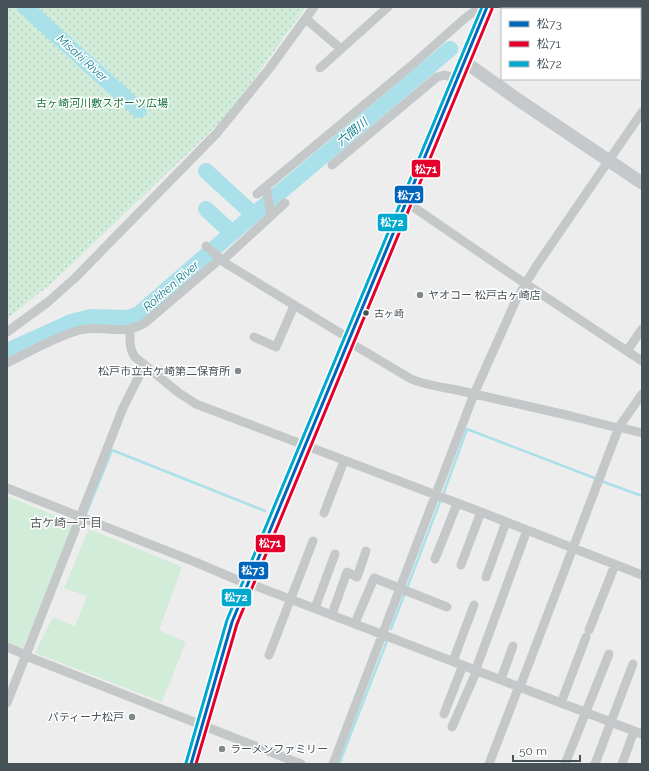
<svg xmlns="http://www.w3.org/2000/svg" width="649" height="771" font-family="Raleway,'Noto Sans JP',sans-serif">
<defs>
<pattern id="park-dots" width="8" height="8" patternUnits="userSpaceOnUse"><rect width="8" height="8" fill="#d2ecda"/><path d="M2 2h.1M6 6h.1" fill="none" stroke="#b6ccbd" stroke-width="1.8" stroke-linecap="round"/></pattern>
</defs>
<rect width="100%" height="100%" fill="#eeeded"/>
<path fill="#d2ecda" d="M7 496 74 523 23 648 7 642Z
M89 529 182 567 159 630 186 642 162 702 35 653 53 617 75 626 87 596 64 588Z"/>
<path fill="url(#park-dots)" d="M7 7H306L228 115 53 282 7 319Z"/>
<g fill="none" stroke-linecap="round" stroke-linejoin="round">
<path stroke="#a9e0e9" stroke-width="2.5" d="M601 481 642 496
M443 495 467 429 597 479
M86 514 112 450 265 511
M407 588 441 499
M391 629 405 593
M339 764 387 641"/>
<path stroke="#a9e0e9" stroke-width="16" d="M25 7 139 110
M206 171 253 214
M206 209 231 232
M7 351 71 322 91 317 128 318 139 314C241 223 347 137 450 49"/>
<path stroke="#c4c8c9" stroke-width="9" d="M306 19 341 49
M320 68 388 7
M332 165 437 77 445 75 457 79
M266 187 271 216
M257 194 411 66 464 19 480 7
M406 202 511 274 642 361
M206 246 225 263 350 339
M222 261 285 203
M130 330C130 340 129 349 135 357L179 393 196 404 481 512 642 575
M7 332 48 302 75 278 217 133 269 69 314 7
M254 337 276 347 294 306
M349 342 411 379C429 387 454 388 474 394L571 416 618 428
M627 351 642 329
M7 363C29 352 57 336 80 330 103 324 124 337 146 322L220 259
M619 427 642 433
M7 488 195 562 247 584
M324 513 344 461
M435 559 457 504
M461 565 481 512
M486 577 506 522
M248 583 642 734
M315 608 335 554
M332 614 347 572 357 577 366 551
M355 623 374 578 447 607
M589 630 615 565
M7 647 26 655
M269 655 313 541
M26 656 301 764
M453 661 474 605
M476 669 527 530
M501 679 513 646
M520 687 619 427 642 394
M7 703 123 408 140 374 146 366
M561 703 586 637
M444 714 463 665
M452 727 477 670
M333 764 474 394 516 300 535 268 642 112
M489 764 519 686
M565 764 609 654
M595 764 633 664
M622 764 634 731"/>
<path stroke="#c6c9cb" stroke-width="13" d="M465 62 517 99 642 183"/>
<path stroke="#c3c6c8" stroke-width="15" d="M191 764 232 622 487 7"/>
<defs>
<path id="bus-1" d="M191 764 232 622 487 7"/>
<path id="bus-2" d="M196 764 237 624 492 9"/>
<path id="bus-3" d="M186 763 227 620 482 7"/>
</defs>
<use href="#bus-1" stroke="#fff" stroke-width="6"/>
<use href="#bus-2" stroke="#fff" stroke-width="6"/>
<use href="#bus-3" stroke="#fff" stroke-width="6"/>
<use href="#bus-1" stroke="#0065bd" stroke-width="3"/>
<use href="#bus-2" stroke="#e4002b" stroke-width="3"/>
<use href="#bus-3" stroke="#00a9ce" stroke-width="3"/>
</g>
<g fill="#81888c" stroke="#fff" stroke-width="1.5">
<circle cx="420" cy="295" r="4"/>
<circle cx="238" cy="371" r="4"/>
<circle cx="132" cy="717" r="4"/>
<circle cx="222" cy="749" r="4"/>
</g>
<circle fill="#465158" stroke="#fff" stroke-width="1.5" cx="366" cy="313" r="3.5"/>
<g text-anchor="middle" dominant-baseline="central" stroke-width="3" stroke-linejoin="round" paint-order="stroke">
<g font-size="10" fill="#465158" stroke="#fff" text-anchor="start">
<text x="374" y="313">古ヶ崎</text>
</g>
<g font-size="11" fill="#1b7541" stroke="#fff">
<text x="102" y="103">古ヶ崎河川敷スポーツ広場</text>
</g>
<g font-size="11" fill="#465158" stroke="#fff" text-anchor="start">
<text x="428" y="295">ヤオコー 松戸古ヶ崎店</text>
<text x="230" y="371" text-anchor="end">松戸市立古ケ崎第二保育所</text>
<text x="124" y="717" text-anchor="end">パティーナ松戸</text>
<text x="230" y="749">ラーメンファミリー</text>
</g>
<g font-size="12" font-style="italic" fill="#137f90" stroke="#fff">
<text transform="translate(82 58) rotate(42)">Misaki River</text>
<text transform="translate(352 132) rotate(-40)">六間川</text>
<text transform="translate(171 286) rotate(-41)">Rokken River</text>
</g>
<g font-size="12" fill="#595d61" stroke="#fff">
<text x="66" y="523">古ケ崎一丁目</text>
</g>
</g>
<g stroke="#fff" stroke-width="1.5">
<rect x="411" y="159" width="30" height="19" rx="4" fill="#e4002b"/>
<rect x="394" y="185" width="30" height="19" rx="4" fill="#0065bd"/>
<rect x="377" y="213" width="31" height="19" rx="4" fill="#00a9ce"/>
<rect x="255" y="534" width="31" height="19" rx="4" fill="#e4002b"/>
<rect x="238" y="561" width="31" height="19" rx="4" fill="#0065bd"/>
<rect x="221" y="588" width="31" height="19" rx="4" fill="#00a9ce"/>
</g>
<g font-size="11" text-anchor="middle" font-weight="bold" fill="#fff">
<text x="426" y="173">松71</text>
<text x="409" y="199">松73</text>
<text x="392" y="226">松72</text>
<text x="270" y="547">松71</text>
<text x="253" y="574">松73</text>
<text x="236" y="601">松72</text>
</g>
<rect width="649" height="771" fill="none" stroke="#465158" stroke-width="16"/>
<rect x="501" y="8" width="140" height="72" fill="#ffffff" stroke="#b5b9bc"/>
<rect x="509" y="21" width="20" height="6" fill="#0065bd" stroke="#b5b9bc"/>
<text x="537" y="28" font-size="12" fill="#465158">松73</text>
<rect x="509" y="41" width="20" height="6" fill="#e4002b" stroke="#b5b9bc"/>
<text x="537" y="48" font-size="12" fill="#465158">松71</text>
<rect x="509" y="61" width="20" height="6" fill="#00a9ce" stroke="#b5b9bc"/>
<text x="537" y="68" font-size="12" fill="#465158">松72</text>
<path d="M513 755v6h67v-6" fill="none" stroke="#465158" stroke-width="2"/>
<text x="519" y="755" font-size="12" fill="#465158" stroke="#ffffff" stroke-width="3" paint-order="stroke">50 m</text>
</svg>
